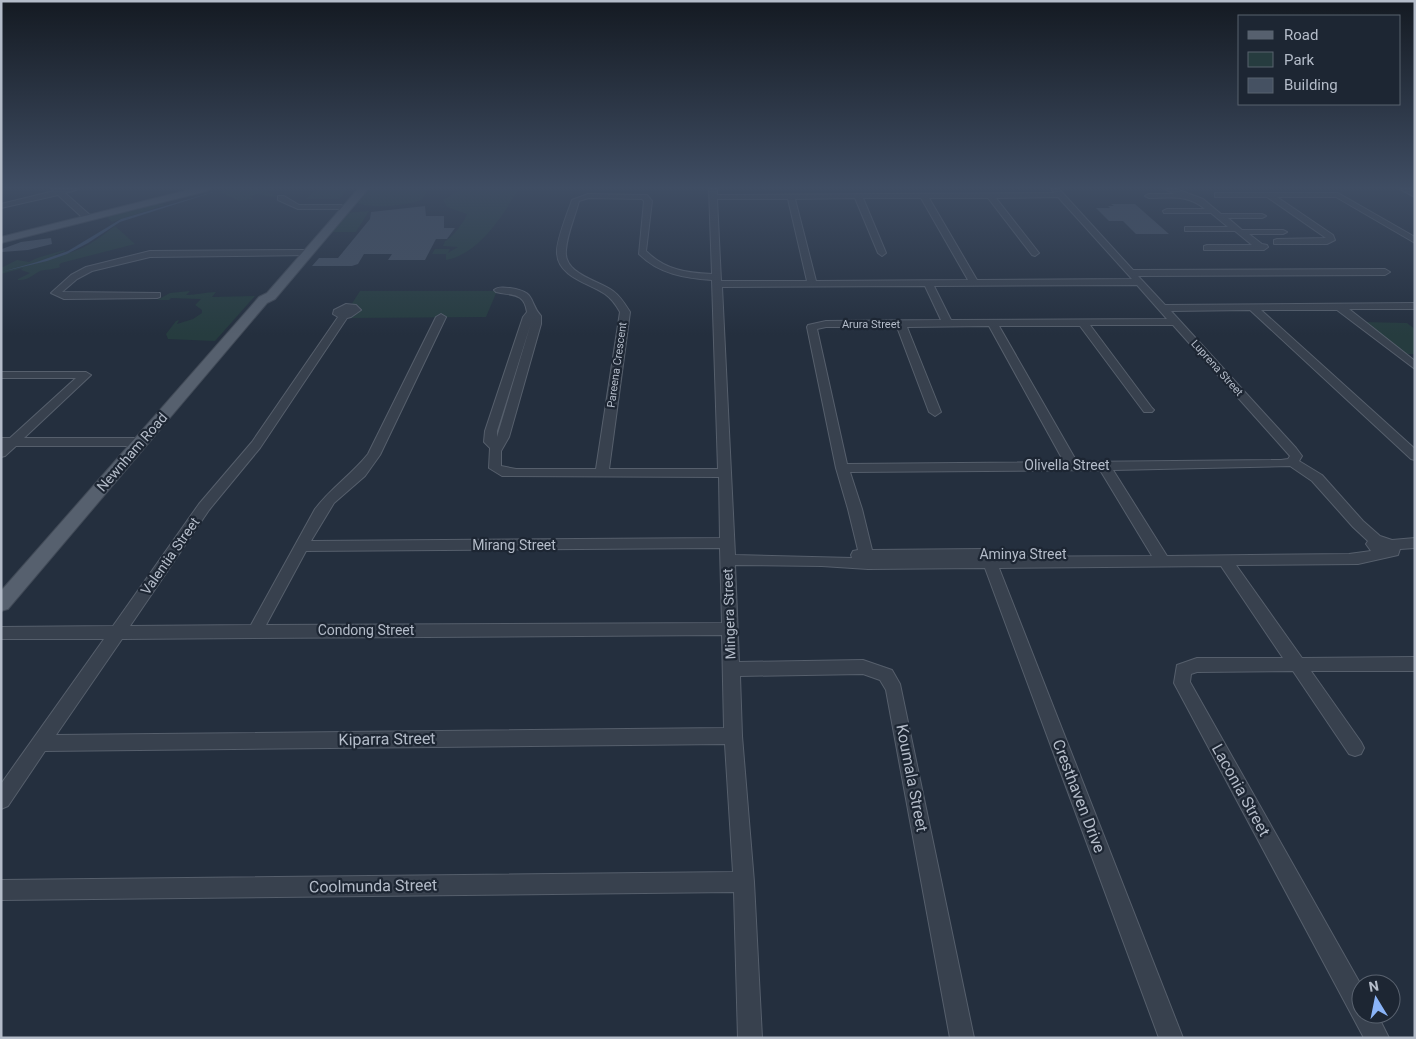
<svg xmlns="http://www.w3.org/2000/svg" width="1416" height="1039" font-family="Roboto,sans-serif">
<rect width="100%" height="100%" fill="#242f3e"/>
<path fill="#263c3f" d="M229 189H274L267 192 277 196 271 197 258 194 250 196 253 199 239 201 220 192Z
M316 189H348L339 199H306Z
M368 189H431L427 190 423 199C409 206 371 209 357 203Z
M461 189H518C503 216 479 254 446 260V254H432L435 249H450L448 253 458 247 443 246 445 241C451 239 465 221 467 214L447 207 443 200Z
M161 202 163 203 157 204 165 205 112 222 106 216Z
M369 211 356 232H332L347 213Z
M115 226 135 244 61 263 59 265 60 267C54 270 45 269 40 271 34 274 28 281 18 280V279L30 273 21 270 23 268 1 274V268L17 260 29 262 37 258 64 250 66 251 54 255C79 254 95 241 115 226Z
M190 291 186 295C197 295 206 292 216 292L212 297 255 296 215 341 168 339 166 334 176 321 179 320 177 324 193 319 202 313V310L195 305 201 299 171 298 169 300H157L170 293Z
M360 291H497L486 317 349 318 360 311 359 306 351 305Z
M1365 322 1407 323 1415 329V354H1403Z"/>
<path fill="#394c67" d="M223 189 120 222 88 243 67 254 47 261 1 272 37 262 68 251 121 219Z"/>
<path fill="#455162" d="M1111 204H1135L1169 234H1136L1123 221H1109L1096 208H1110L1108 206H1114Z
M425 206 426 216H444V228H455L447 239H436L425 260H388L392 254H364L358 264 352 266H312L319 258H338L370 219 371 212Z
M51 238 52 244 28 250 2 252V249L21 242Z"/>
<g fill="none" stroke-linecap="round" stroke-linejoin="round">
<defs>
<path id="minor" d="M52 189H79L65 193 91 216V220H85L58 195 1 208V204L54 191Z
M709 189H717V195L1054 193 1051 189H1059L1133 270 1385 269 1390 272 1385 275 1138 276 1165 305 1415 303V309H1349L1415 361V369L1337 310H1261L1415 449V460L1411 459 1250 310 1171 311 1296 448 1302 456 1299 461 1322 475 1363 521 1380 536 1392 540 1415 538V548L1400 549 1398 555 1358 564 1236 565 1302 658 1415 657V671H1311L1361 742 1364 748 1361 754 1355 756 1349 754 1293 671 1197 672 1191 674 1190 682 1361 985V1014H1377L1389 1038H1364L1174 683 1177 665 1197 658H1283L1221 566 999 568 1183 1038H1159L985 568 868 569 822 566 735 565 739 662 863 660 892 670 900 684 974 1038H950L886 690 880 680 863 674 740 676 742 736 754 882 762 1038H738L734 892 1 900V880L733 872 725 744 45 751 8 806 1 809V784L104 639H1V627L113 626 199 504 252 442 338 317 333 314 334 310 346 304 356 305 361 310 351 317 347 318 260 448 209 510 130 626 251 625 315 509C331 488 352 474 368 454L436 317 441 314 446 317 380 455 365 476 334 503 311 541 720 538 719 477 502 476 489 468 490 448 484 442 485 431 523 317 527 312C524 292 512 296 496 292L494 290C499 286 504 288 510 288 537 292 528 301 541 316V324L509 437 501 451V466L516 469H596L620 312C616 305 612 299 605 294 589 283 558 277 557 253 556 241 568 212 572 200L588 194 647 195 652 201 646 251C665 270 687 273 712 274ZM1058 197 1132 279 977 280 929 198H988L1032 255 1035 256 1039 253 996 198ZM589 198 642 199 644 201 639 254C659 274 685 278 712 280L718 469H609L630 312C625 304 621 297 613 291 598 280 563 274 566 250 567 234 575 217 579 201ZM855 198 878 253 882 256 886 253 863 198H921L968 280 816 281 795 199ZM717 199H788L807 281H721ZM1137 285 1167 319 951 320 934 286ZM925 286 941 320 826 321 808 325 807 327 836 468 848 509 858 550 853 551 851 555 852 558 735 555 722 287ZM531 323 497 437V431ZM1090 325H1173L1290 456 1288 459 1281 460 1077 462 999 326H1080L1144 412H1152L1154 410 1152 408ZM989 326 1064 462 847 464 817 329 826 327H897L929 412 935 416 941 412 907 327ZM1290 466 1312 481 1353 527 1368 541 1366 544 1371 551 1349 554 1167 556 1113 470ZM1100 470 1152 556 995 557 993 553 984 549 872 550 862 509 850 472ZM720 548 722 623 266 625 306 551ZM722 635 724 728 56 735 122 639Z
M1165 189H1176L1203 199 1221 214H1262L1266 216 1262 218H1228L1242 230H1283L1287 232 1283 234H1249L1262 244 1267 245 1268 247 1264 250H1204V246L1207 245H1252L1235 231H1185V227H1228L1211 213H1164L1163 211 1167 209H1205C1187 194 1171 198 1149 198L1145 196 1149 194H1174Z
M1400 189H1410L1415 192V197Z
M1215 193H1338L1415 237V243L1336 197H1277L1333 235 1335 240 1327 244H1274V240L1277 239 1326 238 1267 197H1215Z
M278 196H284L299 205H341L345 207 341 209H298L278 200Z
M308 250 311 251V255L150 257 92 271 77 279 62 292 160 293V297L157 298 64 299 51 293 71 275 86 267 150 251Z
M1 372H86L91 375 24 438H141L147 442 141 446H16L5 456 1 457V438H10L76 378H1Z"/>
<path id="major" d="M192 189H209L207 191 1 243V237Z
M358 189H368L275 299 267 303 8 609 1 611V591L259 297 267 293Z"/>
</defs>
<use href="#minor" stroke="#565f6c" stroke-width="2"/>
<use href="#major" stroke="#414a57" stroke-width="2"/>
<use href="#minor" fill="#38414e" fill-rule="evenodd"/>
<use href="#major" fill="#56606e" fill-rule="evenodd"/>
</g>
<linearGradient id="sky" x2="0" y2="1"><stop stop-color="#141a22"/><stop offset="0.56" stop-color="#3f4d63"/><stop offset="1" stop-color="#3f4d63" stop-opacity="0"/></linearGradient>
<rect width="1416" height="335" fill="url(#sky)"/>
<g text-anchor="middle" dominant-baseline="central" stroke-width="4.5" stroke-linejoin="round" paint-order="stroke">
<g font-size="11" fill="#b4bcc9" stroke="#1d2633">
<text x="871" y="324">Arura Street</text>
<text transform="translate(617 365) rotate(-82)">Pareena Crescent</text>
<text transform="translate(1217 368) rotate(48)">Luprena Street</text>
</g>
<g font-size="14" fill="#b4bcc9" stroke="#1d2633">
<text transform="translate(132 452) rotate(-49)">Newnham Road</text>
<text x="1067" y="465">Olivella Street</text>
<text x="514" y="545">Mirang Street</text>
<text x="1023" y="554">Aminya Street</text>
<text transform="translate(170 556) rotate(-55)">Valentia Street</text>
<text transform="translate(729 614) rotate(-92)">Mingera Street</text>
<text x="366" y="630">Condong Street</text>
</g>
<g font-size="16" fill="#b4bcc9" stroke="#1d2633">
<text transform="translate(387 739) rotate(-1)">Kiparra Street</text>
<text transform="translate(912 778) rotate(79)">Koumala Street</text>
<text transform="translate(1241 790) rotate(61)">Laconia Street</text>
<text transform="translate(1079 796) rotate(69)">Cresthaven Drive</text>
<text transform="translate(373 886) rotate(-1)">Coolmunda Street</text>
</g>
</g>
<rect width="1416" height="1039" fill="none" stroke="#b4bcc9" stroke-width="5"/>
<rect x="1238" y="15" width="162" height="90" fill="#1d2633" stroke="#59626f"/>
<rect x="1248" y="31" width="25" height="8" fill="#56606e" stroke="#59626f"/>
<text x="1284" y="40" font-size="15" fill="#b4bcc9">Road</text>
<rect x="1248" y="52" width="25" height="15" fill="#263c3f" stroke="#59626f"/>
<text x="1284" y="65" font-size="15" fill="#b4bcc9">Park</text>
<rect x="1248" y="78" width="25" height="15" fill="#455162" stroke="#59626f"/>
<text x="1284" y="90" font-size="15" fill="#b4bcc9">Building</text>
<g transform="translate(1376 999) rotate(350)"><circle r="24" fill="#1d2633" stroke="#59626f"/>
<path d="M0-4L9 19L0 12L-9 19Z" fill="#8ab4f8"/>
<text y="-8" font-size="14" font-weight="bold" text-anchor="middle" fill="#b4bcc9">N</text>
</g>
</svg>
